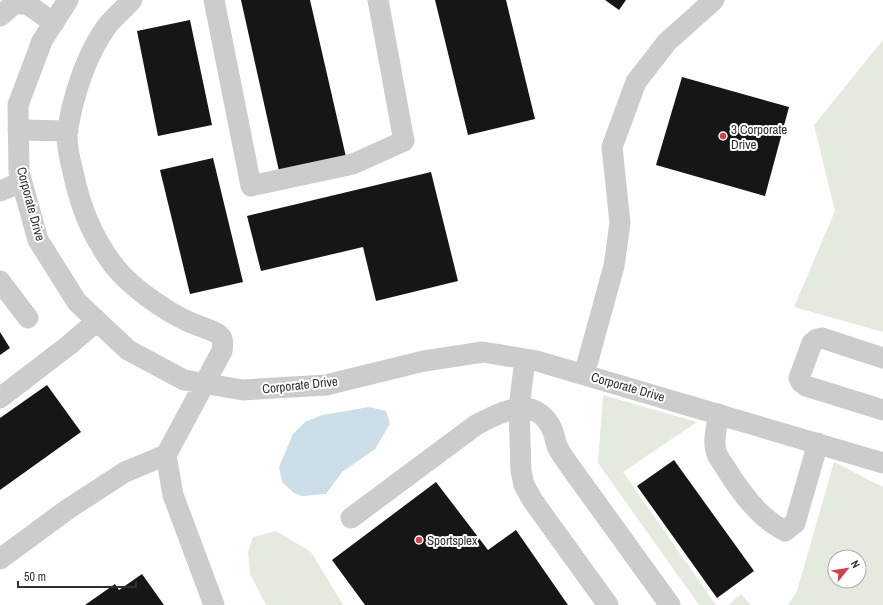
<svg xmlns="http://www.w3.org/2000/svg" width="883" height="605" font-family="'Archivo Narrow',sans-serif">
<rect width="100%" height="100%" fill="#fff"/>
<path fill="#e5eade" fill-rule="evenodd" d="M883 40V332L794 307 835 211 814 125Z
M603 395 697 422 623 472 716 605H699L598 463Z
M834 462 883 487V605H788L797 591ZM835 557H859V581H835Z
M276 531 311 552 343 605H266L250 574 248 552 253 537Z
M741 594 751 605H728Z"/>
<path fill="#ccdee8" d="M369 407 386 411 390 424 375 449 342 472 326 494 302 496 294 493 282 482 279 467 293 434 305 422 322 415Z"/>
<path fill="#161616" d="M241 0H310L346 157 279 171Z
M435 0H506L535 119 468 135Z
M605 0H626L619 10Z
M190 20 212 125 158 136 137 31Z
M682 77 789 107 765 196 656 165Z
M213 158 243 282 190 294 160 170Z
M431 172 458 281 376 301 363 247 261 271 247 216Z
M0 332 10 348 0 355Z
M47 385 81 432 0 490V418Z
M674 460 754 571 717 598 637 486Z
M436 482 488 550 516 530 568 605H365L332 560Z
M142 574 164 605H85L115 584 119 590Z"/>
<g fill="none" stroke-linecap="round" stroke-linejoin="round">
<path stroke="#ccc" stroke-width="21" d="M68 0 42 41 18 105 19 172 38 240 77 302 128 350 184 380 243 390 326 385 424 361 483 352 537 361 883 463
M132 0C124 9 114 17 107 26 89 51 78 82 71 112 70 120 67 128 67 136 67 148 70 160 73 172 81 209 92 237 115 267 132 288 164 310 187 321 195 325 213 330 218 334 224 338 223 345 222 351L166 455 173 495 214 605
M214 0 251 186 353 164 404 141 378 0
M0 16 14 4H27L54 23
M18 130 68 131
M0 191 22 182
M0 281 28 318
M883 358 822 338 817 339 812 343 799 378 801 382 806 386 883 410
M525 359 519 408 521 471 524 485 533 501 608 605
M584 375 614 266 620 223 612 147 636 82 667 42 714 0
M0 398 69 345 97 321
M719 414C717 426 712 442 717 454 718 458 722 462 725 467 739 490 760 519 785 531L795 523 818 443
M351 518 476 425C500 412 532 395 550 425 554 432 555 439 557 446 560 453 565 459 569 465L670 605
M0 559 68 509 125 472 166 455"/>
</g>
<g fill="#d3434f" stroke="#fff" stroke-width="1.5">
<circle cx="723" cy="136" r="4"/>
<circle cx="419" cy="540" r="4"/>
</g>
<g text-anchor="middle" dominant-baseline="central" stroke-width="4" stroke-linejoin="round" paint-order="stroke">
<g font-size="13" fill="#2f2f2f" stroke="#fff" text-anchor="start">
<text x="731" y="129">3 Corporate<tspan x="731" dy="15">Drive</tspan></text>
<text x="427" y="540">Sportsplex</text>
</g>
<g font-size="13" fill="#2f2f2f" stroke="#fff">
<text transform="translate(31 204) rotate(75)">Corporate Drive</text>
<text transform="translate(300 385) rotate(-6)">Corporate Drive</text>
<text transform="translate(628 387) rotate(16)">Corporate Drive</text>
</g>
</g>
<g transform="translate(847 569) rotate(60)"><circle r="19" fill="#ffffff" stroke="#acacac"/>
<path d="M0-3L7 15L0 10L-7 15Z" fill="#d3434f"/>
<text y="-6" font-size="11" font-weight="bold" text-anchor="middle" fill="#2f2f2f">N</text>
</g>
<path d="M18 581v6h118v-6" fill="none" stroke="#2f2f2f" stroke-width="2"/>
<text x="24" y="581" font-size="12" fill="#2f2f2f" stroke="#ffffff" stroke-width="3" paint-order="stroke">50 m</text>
</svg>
